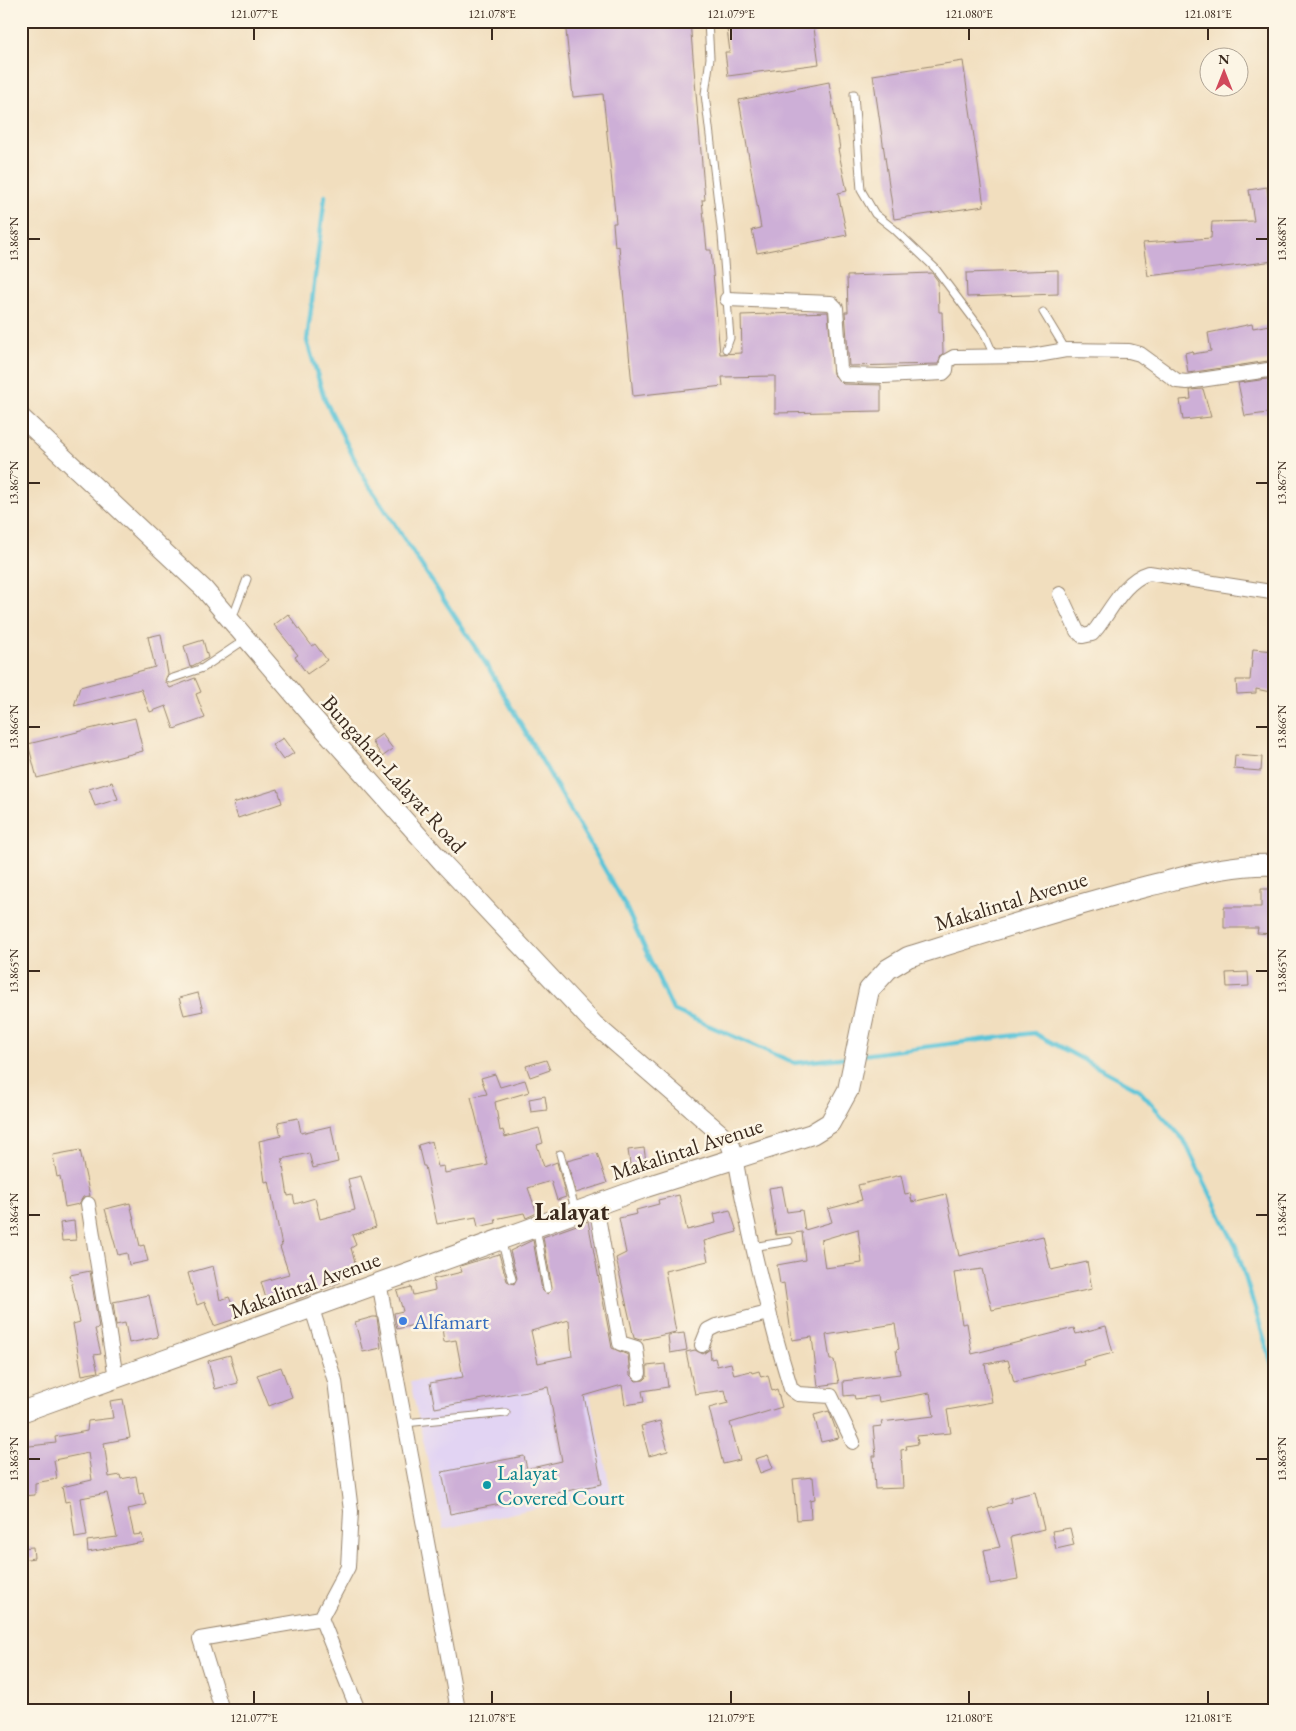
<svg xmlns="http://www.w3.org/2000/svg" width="1296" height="1731" font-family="'EB Garamond',serif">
<rect width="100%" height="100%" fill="#fcf5e5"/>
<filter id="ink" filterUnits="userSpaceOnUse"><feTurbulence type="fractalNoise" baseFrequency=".02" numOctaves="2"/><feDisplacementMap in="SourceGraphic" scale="10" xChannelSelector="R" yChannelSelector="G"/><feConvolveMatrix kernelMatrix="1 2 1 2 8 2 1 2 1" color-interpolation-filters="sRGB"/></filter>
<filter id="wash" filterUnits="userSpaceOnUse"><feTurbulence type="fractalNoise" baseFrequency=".0096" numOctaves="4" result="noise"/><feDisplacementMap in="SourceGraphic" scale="20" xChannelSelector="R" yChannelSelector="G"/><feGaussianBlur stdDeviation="1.12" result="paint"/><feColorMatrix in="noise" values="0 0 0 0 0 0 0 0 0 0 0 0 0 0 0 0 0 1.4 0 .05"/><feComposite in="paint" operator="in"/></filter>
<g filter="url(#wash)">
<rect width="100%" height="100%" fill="#f1debe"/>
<path fill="#e2d4f3" d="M580 1351 611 1491 443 1529 410 1382Z"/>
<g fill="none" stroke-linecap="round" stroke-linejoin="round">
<path stroke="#5bc4d8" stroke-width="4.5" d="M325 196 307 341 325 400 363 476 488 667 624 903 673 1010 795 1063 849 1057
M862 1055 1034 1033 1138 1089 1184 1140 1236 1247 1275 1374"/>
</g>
<g id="blocks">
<path fill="#cdafd7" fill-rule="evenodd" d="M565 21H690L705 200H702L707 250H711L720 354 742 353 741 315 828 312 833 374 843 384 881 385V411L775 413V376L722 377 723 386 633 396 619 246 615 247 613 223H616L603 94 573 97Z
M726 21H813L819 64 728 76 725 52H730Z
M963 61 984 206 894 219 873 75Z
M829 82 840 149H838L847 191 838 193 847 235 757 253 752 230 761 228 739 100Z
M1267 187 1275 261 1148 276 1143 243 1211 238 1212 222 1254 221 1249 190Z
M1058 270V294L967 297 966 273Z
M932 273 938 281 939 312H942L943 353 938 364 849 366 845 312H848L847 276Z
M1252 324 1253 328 1275 324V360L1188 373 1185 353 1192 351 1193 354 1211 351 1208 333Z
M1275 378V412L1245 416 1238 383Z
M1203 389 1211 417 1183 420 1180 400 1191 399 1190 390Z
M288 614 312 646 315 644 327 660 307 674 295 657 298 655 274 625Z
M161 634 168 674 165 681 170 688 195 678 201 692 196 694 205 718 174 729 166 706 150 712 141 689 74 706 80 687 155 667 148 637Z
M203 640 208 658 190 667 184 646Z
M1253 649 1275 651V693L1256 689V693L1237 694 1236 680H1250Z
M135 718 143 751 37 778 28 744Z
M382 734 393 749 382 757 372 741Z
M283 738 294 753 283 760 272 745Z
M1235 755 1262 757 1261 771 1234 769Z
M112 782 118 799 95 806 89 789Z
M278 789 282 803 238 818 233 803Z
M1261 889H1275V934L1257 933 1258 928H1224V907H1261Z
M1248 972 1249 986 1227 987 1226 973Z
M198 993 203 1011 184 1015 179 998Z
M546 1060 550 1070 530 1077 526 1066Z
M495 1074 500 1087 525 1080 529 1092 495 1102 500 1131 503 1130 505 1137 539 1128 543 1143 537 1145 544 1167 557 1162 566 1197 557 1200 551 1181 528 1188 537 1213 526 1218 524 1213 495 1219 496 1223 478 1227 476 1217 437 1224 425 1166H423L418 1145 432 1141 438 1167 444 1166 445 1173 488 1165 471 1097 487 1094 481 1078Z
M545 1096 547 1110 531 1112 529 1099Z
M298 1118 301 1133 331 1126 338 1162 313 1168 309 1153 282 1159 288 1196 293 1195 295 1204 315 1198 320 1219 355 1210 348 1179 361 1176 376 1227 352 1235 356 1245 351 1248 358 1274 340 1279 341 1282 296 1300 295 1294 267 1302 261 1282 289 1274 280 1247 282 1246 269 1181 265 1182 259 1141 281 1136 278 1122Z
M644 1148 647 1169 631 1171 628 1150Z
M80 1150 90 1196 83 1197 79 1204 65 1207 60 1176 57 1177 53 1155Z
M597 1153 607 1183 576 1193 567 1161Z
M901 1175 905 1194 910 1193 912 1202 946 1194 959 1256 1043 1236 1051 1270 1087 1262 1092 1289 992 1310 982 1269 954 1273 962 1324 967 1323 972 1354 1074 1328 1076 1334 1106 1326 1113 1353 1083 1361 1084 1365 1014 1382 1008 1360 985 1364 992 1402 947 1410 951 1433 917 1436 918 1444 906 1446 907 1449 901 1450 903 1488 875 1489 873 1456H876L873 1427 882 1426 881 1422 934 1416 930 1393 879 1402 878 1396 855 1399 854 1395 844 1396 843 1381 900 1374 896 1350 899 1349 895 1324 826 1335 830 1360H834L839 1383 818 1386 812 1337 792 1340 784 1283 780 1284 777 1265 805 1260 802 1232 776 1235 769 1188 782 1186 787 1212 802 1210 805 1230 832 1222 828 1209 862 1200 858 1185ZM858 1229 862 1263 825 1268 821 1240Z
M679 1195 687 1230 716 1223 714 1214 730 1210 737 1232 704 1241 708 1261 665 1271 676 1332 640 1340 634 1338 616 1258 626 1253 619 1218 637 1214 636 1210 659 1204 658 1200Z
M130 1203 140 1246 144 1245 148 1261 129 1265 127 1253 118 1255 105 1209Z
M74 1221 76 1240 62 1241 60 1223Z
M588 1221 612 1348 628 1355 630 1375 636 1381 644 1380 647 1377V1366L665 1364 668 1387 642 1391 644 1402 625 1405 622 1385 584 1396 602 1484 450 1514 442 1472 524 1456 527 1469 562 1461 548 1387 435 1408 430 1383 463 1377 456 1340 444 1342 441 1321 422 1326V1323L397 1329 394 1313 403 1311 397 1291 411 1287 413 1295 435 1290 433 1279 462 1272 460 1266 499 1254 507 1281 514 1284 517 1278 510 1251 533 1240 542 1290 548 1294 552 1288 543 1237ZM569 1320 572 1356 538 1363 531 1331Z
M213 1266 220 1300 229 1297 238 1318 214 1326 205 1302 197 1305 188 1273Z
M90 1271 99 1328 95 1329 101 1354 94 1355 98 1372 82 1375 73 1324 80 1322 70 1275Z
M149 1295 158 1337 129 1343 125 1323 116 1325 113 1302Z
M373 1317H377L381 1348 363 1352 355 1322Z
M684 1333 687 1350 670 1353 668 1335Z
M710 1349 711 1359 715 1358 717 1366 731 1363 734 1375 751 1371 752 1373 759 1371 761 1377 768 1375 772 1391 777 1389 782 1407 730 1423 740 1460 723 1464 709 1408 728 1403 725 1390 695 1394 686 1352 695 1350 703 1354Z
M230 1355 238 1383 215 1389 208 1361Z
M281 1367 292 1397 269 1406 257 1375Z
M123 1399 130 1438 104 1443 109 1477 120 1475 121 1479 136 1476 139 1494 143 1493 146 1505 128 1509 134 1535 142 1534 144 1542 88 1552 87 1541 117 1537 107 1493 81 1498 87 1536 75 1538 70 1501 65 1502 62 1487 92 1480 88 1453 54 1460 57 1479 35 1483V1495L21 1496V1447L56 1443 55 1437 87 1431 88 1421 113 1418 110 1401Z
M829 1411 839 1438 821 1442 814 1415Z
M660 1421 668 1451 649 1456 641 1426Z
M768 1455 773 1468 760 1473 755 1459Z
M813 1477 815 1499 810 1500 811 1519 797 1520 793 1479Z
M1035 1492 1044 1529 1011 1537 1018 1579 990 1584 984 1550 1000 1547 988 1509 1011 1502 1010 1498Z
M1070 1528 1074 1545 1056 1549 1052 1531Z
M33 1547 34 1558 21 1560V1548Z"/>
</g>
</g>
<g filter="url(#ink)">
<use href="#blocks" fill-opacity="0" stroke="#96846e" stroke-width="1"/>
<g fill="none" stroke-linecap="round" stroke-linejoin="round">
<defs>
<path id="service" d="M708 21 710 58 705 94 722 236 730 338 726 349
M854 94 861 190 875 214 894 229 935 268 984 333 995 358
M1043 312 1066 350
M232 619 247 579
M170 679 203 668 246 639
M560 1154 576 1212
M536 1227 547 1289
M501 1240 512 1279
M752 1247 789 1241
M405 1423 506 1413"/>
<path id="minor" d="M727 299 831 303 836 308 840 369 844 375 884 376 943 373 946 370 947 361 954 357 1032 356 1066 350 1129 351 1140 354 1177 381 1187 382 1275 369
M1060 594 1077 631 1083 636 1092 634 1097 628C1112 608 1125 580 1149 573L1271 592 1275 594
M735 1157C749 1236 767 1312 791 1389L798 1394 831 1396 853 1442
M88 1204 116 1378
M596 1205 620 1343 636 1348 639 1373
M379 1282 458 1710
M312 1309 335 1381 351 1511 348 1567 321 1618 358 1710
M702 1345 708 1330 716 1326 768 1313
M222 1710 200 1639 321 1618"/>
<path id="tertiary" d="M21 417 204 589 312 716 442 862 594 1024 729 1141 735 1157"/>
<path id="secondary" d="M21 1412 646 1187 812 1134 830 1123 848 1090 869 990 888 969 908 957C988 932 1067 907 1148 886 1190 876 1231 863 1275 865"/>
</defs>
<use href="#service" stroke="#96846e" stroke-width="9"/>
<use href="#minor" stroke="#96846e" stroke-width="16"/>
<use href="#tertiary" stroke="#96846e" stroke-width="20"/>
<use href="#secondary" stroke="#96846e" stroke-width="22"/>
<use href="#service" stroke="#fff" stroke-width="7"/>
<use href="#minor" stroke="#fff" stroke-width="14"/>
<use href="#tertiary" stroke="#fff" stroke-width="18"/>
<use href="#secondary" stroke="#fff" stroke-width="20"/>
</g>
</g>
<path fill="none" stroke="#3b2a1e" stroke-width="2" d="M254 28V40M492 28V40M731 28V40M969 28V40M1208 28V40M28 239H40M1256 239H1268M28 483H40M1256 483H1268M28 727H40M1256 727H1268M28 971H40M1256 971H1268M28 1215H40M1256 1215H1268M28 1459H40M1256 1459H1268M254 1691V1704M492 1691V1704M731 1691V1704M969 1691V1704M1208 1691V1704"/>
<circle fill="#3f7fe0" stroke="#fcf5e5" stroke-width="2" cx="403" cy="1321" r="5"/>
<circle fill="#0f9aa8" stroke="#fcf5e5" stroke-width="2" cx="487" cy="1485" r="5"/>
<g text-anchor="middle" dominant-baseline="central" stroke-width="5" stroke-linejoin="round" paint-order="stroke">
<g font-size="22" fill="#3b2a1e" stroke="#fcf5e5">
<text transform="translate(394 774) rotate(48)">Bungahan-Lalayat Road</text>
<text transform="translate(1011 901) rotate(-17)">Makalintal Avenue</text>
<text transform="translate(687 1149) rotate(-18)">Makalintal Avenue</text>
<text transform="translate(305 1285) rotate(-20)">Makalintal Avenue</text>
</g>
<g font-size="22" fill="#366cbe" stroke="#fcf5e5" text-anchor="start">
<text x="413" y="1321">Alfamart</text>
</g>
<g font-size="22" fill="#0d838f" stroke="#fcf5e5" text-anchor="start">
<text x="497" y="1472">Lalayat<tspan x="497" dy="25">Covered Court</tspan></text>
</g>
<g font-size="25" font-weight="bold" fill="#3b2a1e" stroke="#fcf5e5">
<text x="572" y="1211">Lalayat</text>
</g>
</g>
<rect width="1296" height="1731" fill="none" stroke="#fcf5e5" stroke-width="55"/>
<g transform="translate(1224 72)"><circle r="24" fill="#fcf5e5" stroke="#afa495"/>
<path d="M0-4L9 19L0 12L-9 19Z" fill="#d1495b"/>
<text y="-8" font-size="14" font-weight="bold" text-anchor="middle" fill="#3b2a1e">N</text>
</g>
<rect x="28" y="28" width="1240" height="1676" fill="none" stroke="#3b2a1e" stroke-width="2"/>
<g font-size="12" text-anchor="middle" fill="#3b2a1e">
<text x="254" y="18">121.077°E</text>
<text x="492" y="18">121.078°E</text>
<text x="731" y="18">121.079°E</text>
<text x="969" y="18">121.080°E</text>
<text x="1208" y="18">121.081°E</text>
<text transform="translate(14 239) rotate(-90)" y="4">13.868°N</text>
<text transform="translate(1282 239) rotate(-90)" y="4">13.868°N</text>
<text transform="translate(14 483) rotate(-90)" y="4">13.867°N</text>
<text transform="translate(1282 483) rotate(-90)" y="4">13.867°N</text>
<text transform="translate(14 727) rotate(-90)" y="4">13.866°N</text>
<text transform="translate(1282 727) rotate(-90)" y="4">13.866°N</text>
<text transform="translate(14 971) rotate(-90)" y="4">13.865°N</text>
<text transform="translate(1282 971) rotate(-90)" y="4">13.865°N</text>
<text transform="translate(14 1215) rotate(-90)" y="4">13.864°N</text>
<text transform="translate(1282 1215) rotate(-90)" y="4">13.864°N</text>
<text transform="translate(14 1459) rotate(-90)" y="4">13.863°N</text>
<text transform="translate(1282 1459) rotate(-90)" y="4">13.863°N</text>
<text x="254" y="1722">121.077°E</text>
<text x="492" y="1722">121.078°E</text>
<text x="731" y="1722">121.079°E</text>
<text x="969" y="1722">121.080°E</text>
<text x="1208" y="1722">121.081°E</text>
</g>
</svg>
